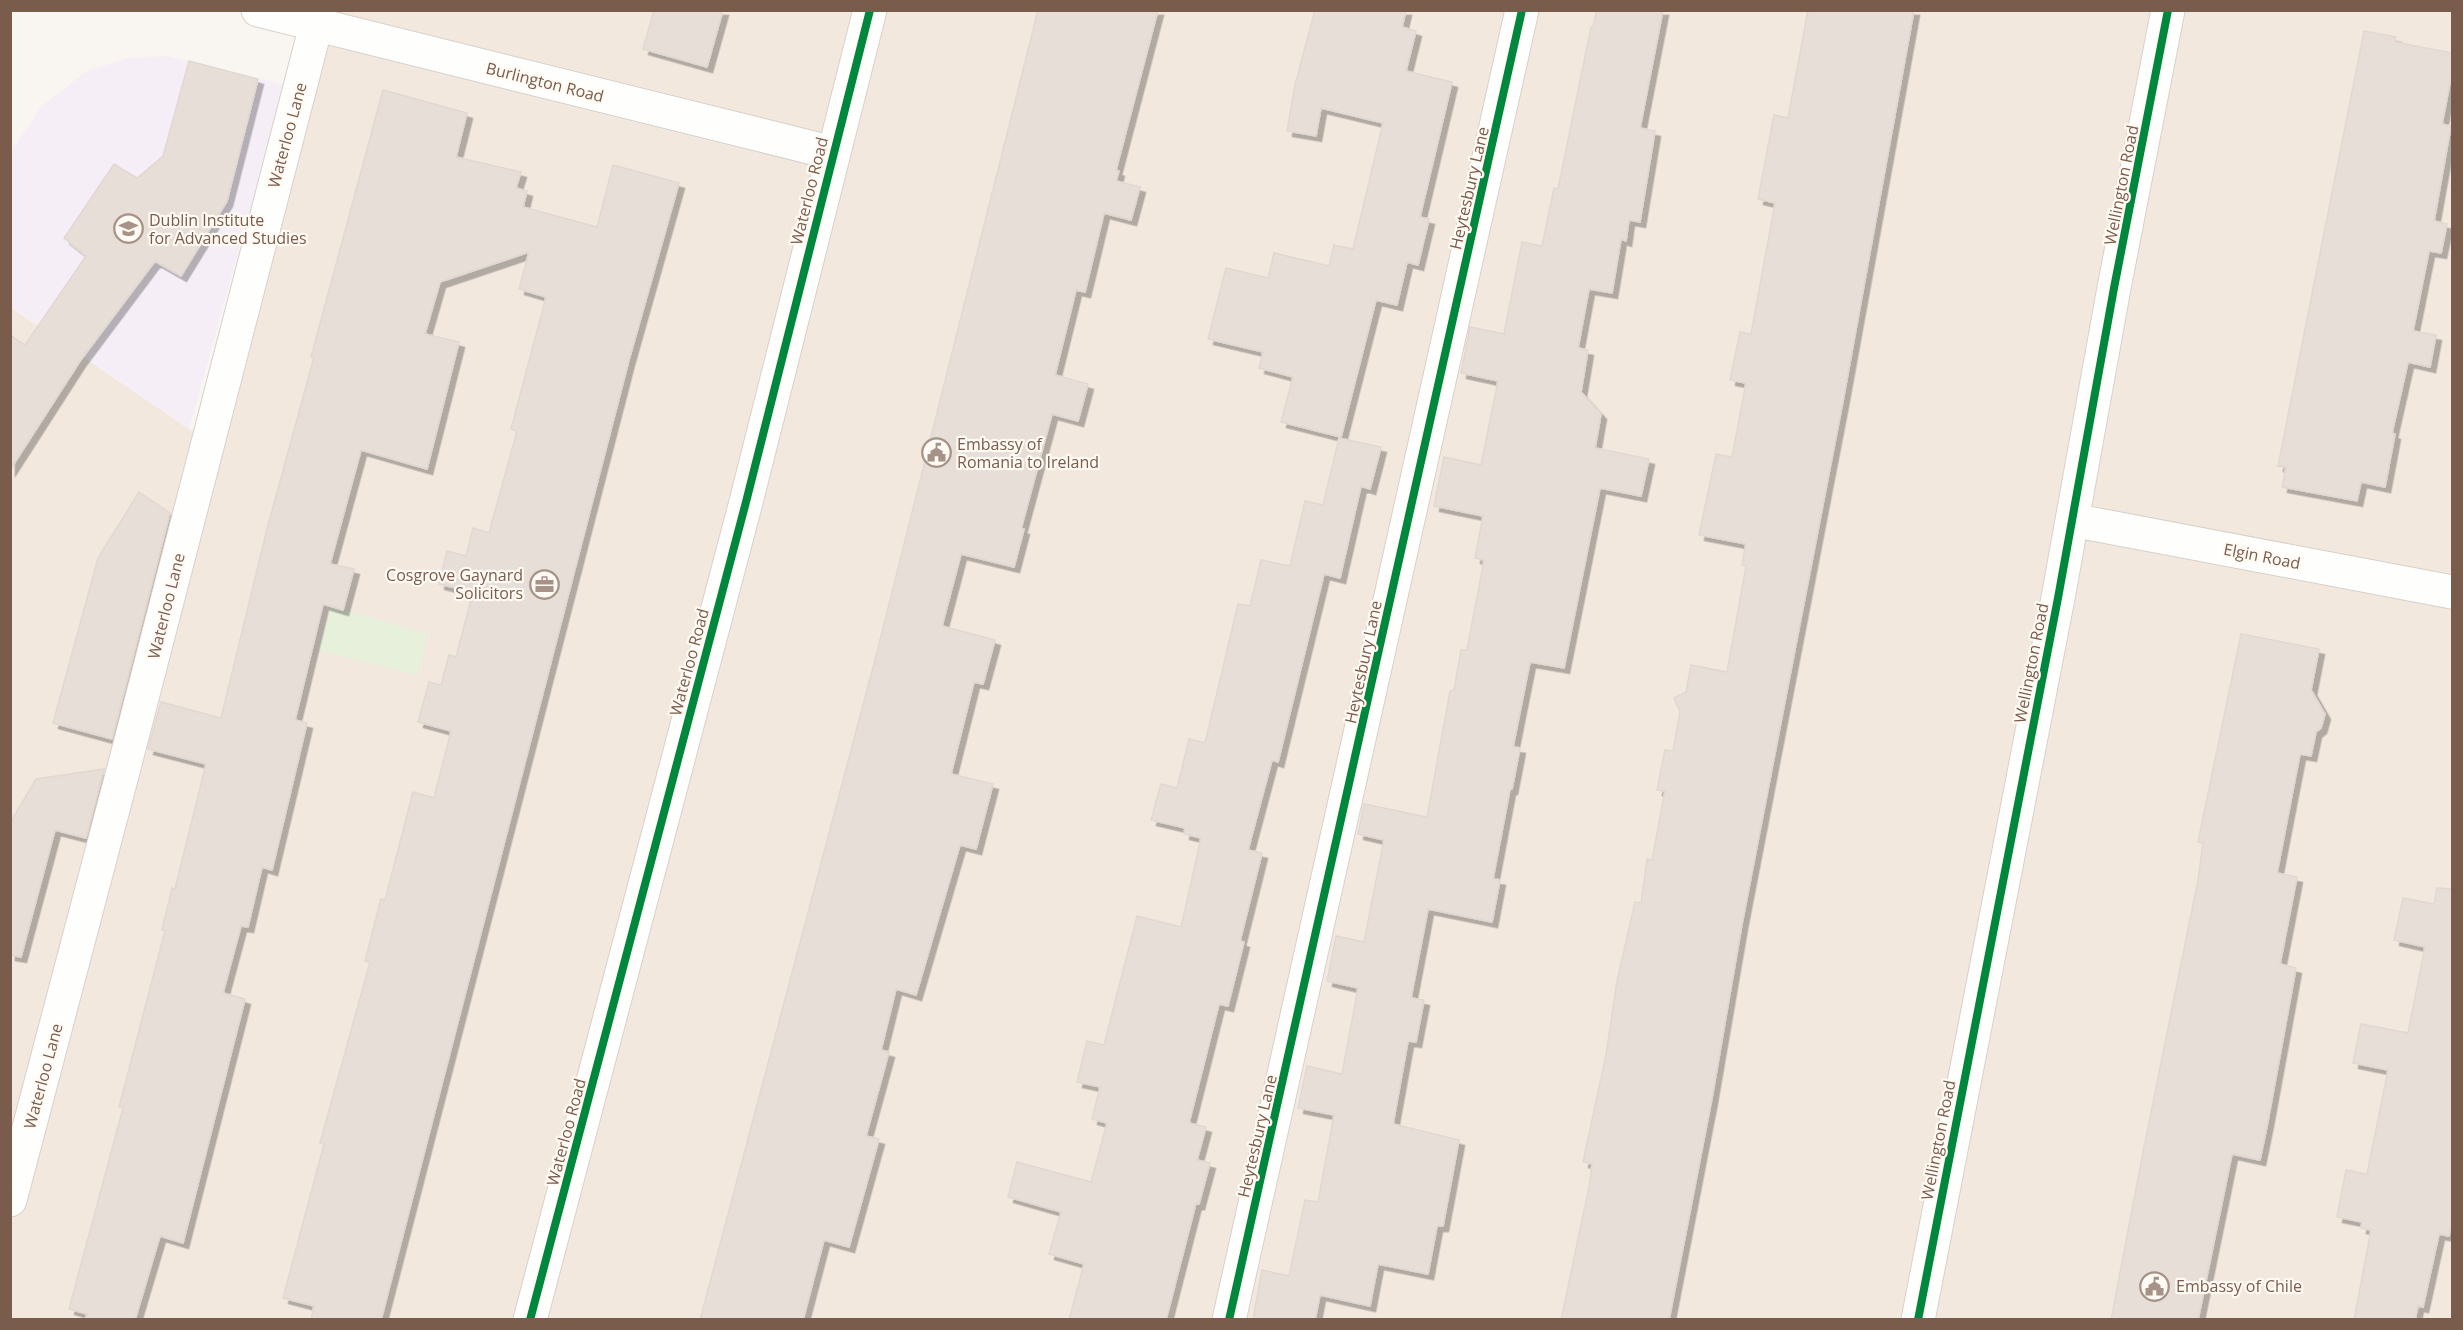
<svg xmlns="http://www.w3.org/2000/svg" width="2463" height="1330" font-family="'Open Sans',sans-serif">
<defs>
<filter id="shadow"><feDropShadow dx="5.5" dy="5.5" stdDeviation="0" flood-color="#0004"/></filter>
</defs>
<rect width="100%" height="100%" fill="#f9f5f0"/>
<path fill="#f2e8de" d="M337 11H2452V1319H11L10 307 189 429 221 443 317 75Z"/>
<path fill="#f6eef6" d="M168 56 285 85 189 429 11 307V152L41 107 87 71 128 58Z"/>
<path fill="#e7f0db" d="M331 606 428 634 418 675 319 650Z"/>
<path fill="#e6ded7" stroke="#e2d8d2" stroke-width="1.5" filter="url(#shadow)" d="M654 10H723L707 67 643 49Z
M1038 10H1158L1116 170 1119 171 1116 181 1140 187 1131 220 1104 213 1085 292 1076 290 1055 375 1088 384 1078 421 1052 414 1021 529H1024L1014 567 961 554 942 626 995 640 983 684 974 682 951 774 993 784 976 849 960 845 916 995 896 989 881 1050 889 1052 866 1136 879 1139 849 1247 824 1240 803 1320H700L876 656Z
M1315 10H1406L1402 27 1416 31 1406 71 1452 82 1420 217 1429 219 1418 265 1407 262 1397 305 1376 300 1341 437 1281 422 1293 377 1259 368 1263 352 1208 339 1226 268 1268 278 1274 253 1329 266 1334 245 1353 249 1383 123 1321 108 1316 136 1287 131 1295 85Z
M1597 10H1663L1640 128 1655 131 1640 222 1629 220 1626 241 1621 239 1612 293 1589 289 1578 348 1588 350 1581 392 1601 414 1595 448 1649 459 1641 496 1600 488 1564 668 1530 662 1513 747 1520 748 1512 789H1510L1493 879 1500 880 1492 922 1428 909 1411 998 1424 1000 1416 1042 1408 1041 1393 1124 1459 1140 1443 1226H1437L1428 1274 1378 1264 1370 1306 1320 1295 1315 1320H1253L1262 1270 1289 1276 1305 1200 1318 1202 1334 1115 1298 1108 1307 1066 1342 1074 1358 988 1327 981 1336 936 1364 942 1384 840 1358 834 1364 804 1427 817 1450 691 1454 690 1461 650H1467L1484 560 1475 558 1483 516 1434 506 1444 457 1481 465 1498 381 1461 373 1470 327 1504 334 1522 242 1542 246 1554 188 1558 189 1591 27H1593Z
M1808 10H1914L1843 401 1742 924 1712 1098 1669 1320H1561L1589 1187 1592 1164 1583 1162 1606 1055 1617 981 1635 902 1641 903 1647 859 1652 860 1665 791 1657 790 1665 750 1673 751 1680 712 1674 698 1686 692 1691 665 1727 672 1746 566 1742 565 1746 544 1699 535 1716 454 1732 457 1746 383 1730 380 1740 332 1751 334 1775 203 1758 199 1774 115 1788 118Z
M2364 31 2396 37 2395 42 2452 53V73L2442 124 2451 126 2434 221 2447 224 2441 253 2429 251 2413 331 2436 335 2430 367 2408 362 2392 433 2395 434 2385 487 2361 482 2357 501 2282 487 2286 467 2278 466Z
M189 61 258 79 227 201 181 276 155 261 80 361 10 470V335L25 345 86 256 64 238 114 164 137 178 163 156Z
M383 90 467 113 456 157 521 172 516 188 527 191 523 207 597 227 613 165 679 183 629 360 381 1320H311L314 1306 283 1298 324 1144 320 1143 370 962 365 961 381 899 385 900 413 792 434 798 451 731 418 722 429 682 441 685 449 655 456 657 473 592 439 584 447 551 466 556 473 528 489 533 517 431 511 429 546 297 519 289 529 252 440 282 425 334 459 342 427 469 361 450 330 564 354 569 343 610 323 604 295 720 307 723 272 870 262 867 248 927 241 926 223 993 245 999 183 1243 160 1236 135 1320H85L87 1314 69 1309 123 1108 119 1107 165 931 162 930 172 888 175 889 206 764 148 749 161 702 221 718 267 529 314 357H311Z
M1339 438 1381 447 1370 489 1361 486 1340 578 1324 574 1278 762 1272 760 1248 850 1262 853 1240 941 1244 942 1228 1006 1219 1004 1189 1123 1206 1127 1197 1160 1210 1163 1199 1204 1196 1203 1166 1320H1069L1084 1264 1049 1254 1061 1212 1008 1197 1017 1162 1091 1182 1107 1123 1092 1119 1100 1087 1077 1082 1087 1041 1104 1045 1137 916 1181 927 1201 838 1184 834 1185 828 1151 820 1161 784 1177 788 1189 739 1205 743 1238 604 1250 606 1261 560 1290 566 1305 501 1323 505Z
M139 492 170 513 112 739 53 723 98 558Z
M2241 634 2319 649 2311 690 2325 714 2321 728 2316 732 2311 756 2300 754 2277 873 2297 877 2280 964 2296 968 2268 1121 2260 1160 2232 1154 2198 1320H2111L2143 1152 2198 880 2203 843 2198 842Z
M104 769 86 838 55 830 21 957 10 955V823L36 779Z
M2437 888 2452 889V1218L2449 1236 2439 1234 2423 1307 2418 1306 2415 1320H2354L2371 1230 2361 1228 2362 1222 2337 1217 2346 1170 2367 1174 2388 1070 2353 1063 2361 1024 2408 1033 2425 947 2394 940 2403 898 2434 904Z"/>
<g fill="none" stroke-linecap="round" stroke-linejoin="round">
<defs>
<path id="minor" d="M258 10 833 153
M2072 520 2452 592
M10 1200C116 804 217 407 320 10
M1229 1320 1522 10
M1918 1320 2058 598 2114 288 2168 10"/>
<path id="tertiary" d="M530 1320 746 502 870 10"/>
</defs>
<use href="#minor" stroke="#d7d1cb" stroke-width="35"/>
<use href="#tertiary" stroke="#d7d1cb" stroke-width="35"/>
<use href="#minor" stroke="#fefefd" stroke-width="33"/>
<use href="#tertiary" stroke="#fefefd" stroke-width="33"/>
<defs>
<path id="cycleway" d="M530 1320 746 502 870 10
M1229 1320 1522 10
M1918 1320 2058 598 2114 288 2168 10"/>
</defs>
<use href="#cycleway" stroke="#fffaf3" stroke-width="11"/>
<use href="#cycleway" stroke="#00873e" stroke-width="8"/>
</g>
<defs>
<symbol id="university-ring" viewBox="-11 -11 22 22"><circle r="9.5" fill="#fffaf3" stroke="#a69286" stroke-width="1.5"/><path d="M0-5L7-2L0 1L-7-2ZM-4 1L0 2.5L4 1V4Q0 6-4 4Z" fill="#a69286"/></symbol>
<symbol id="civic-ring" viewBox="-11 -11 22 22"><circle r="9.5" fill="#fffaf3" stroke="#a69286" stroke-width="1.5"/><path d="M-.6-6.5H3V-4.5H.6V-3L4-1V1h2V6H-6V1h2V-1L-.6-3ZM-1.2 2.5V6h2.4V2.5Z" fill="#a69286"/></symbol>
<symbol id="office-ring" viewBox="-11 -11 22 22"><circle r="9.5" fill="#fffaf3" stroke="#a69286" stroke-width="1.5"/><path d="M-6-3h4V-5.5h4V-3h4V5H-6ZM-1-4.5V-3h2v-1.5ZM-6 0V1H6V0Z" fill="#a69286"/></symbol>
</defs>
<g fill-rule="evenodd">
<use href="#university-ring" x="112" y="212" width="33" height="33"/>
<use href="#civic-ring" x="920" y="436" width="33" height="33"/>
<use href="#office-ring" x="528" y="568" width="33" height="33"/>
<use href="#civic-ring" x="2138" y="1270" width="33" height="33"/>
</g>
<g text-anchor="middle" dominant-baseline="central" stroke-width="4.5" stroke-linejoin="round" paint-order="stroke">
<g font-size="16" fill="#7a5c4d" stroke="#fffaf3">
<text transform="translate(545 82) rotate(14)">Burlington Road</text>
<text transform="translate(287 135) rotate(-75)">Waterloo Lane</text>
<text transform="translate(2121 185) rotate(-79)">Wellington Road</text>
<text transform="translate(1469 188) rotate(-77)">Heytesbury Lane</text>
<text transform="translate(809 191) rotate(-76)">Waterloo Road</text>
<text transform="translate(2262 556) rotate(11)">Elgin Road</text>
<text transform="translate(166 606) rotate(-76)">Waterloo Lane</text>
<text transform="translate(689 662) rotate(-75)">Waterloo Road</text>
<text transform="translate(1363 662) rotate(-78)">Heytesbury Lane</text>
<text transform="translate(2031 663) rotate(-79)">Wellington Road</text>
<text transform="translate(43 1076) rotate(-75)">Waterloo Lane</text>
<text transform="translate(566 1132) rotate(-75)">Waterloo Road</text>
<text transform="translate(1257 1136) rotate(-77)">Heytesbury Lane</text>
<text transform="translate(1938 1140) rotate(-79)">Wellington Road</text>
</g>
<g font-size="16" fill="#7a5c4d" stroke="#fffaf3" text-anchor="start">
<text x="149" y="220">Dublin Institute<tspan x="149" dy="18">for Advanced Studies</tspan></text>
<text x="957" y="444">Embassy of<tspan x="957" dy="18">Romania to Ireland</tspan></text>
<text x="523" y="575" text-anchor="end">Cosgrove Gaynard<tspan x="523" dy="18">Solicitors</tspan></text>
<text x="2176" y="1286">Embassy of Chile</text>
</g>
</g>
<rect width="2463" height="1330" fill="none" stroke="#7a5c4d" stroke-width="24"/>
</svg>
